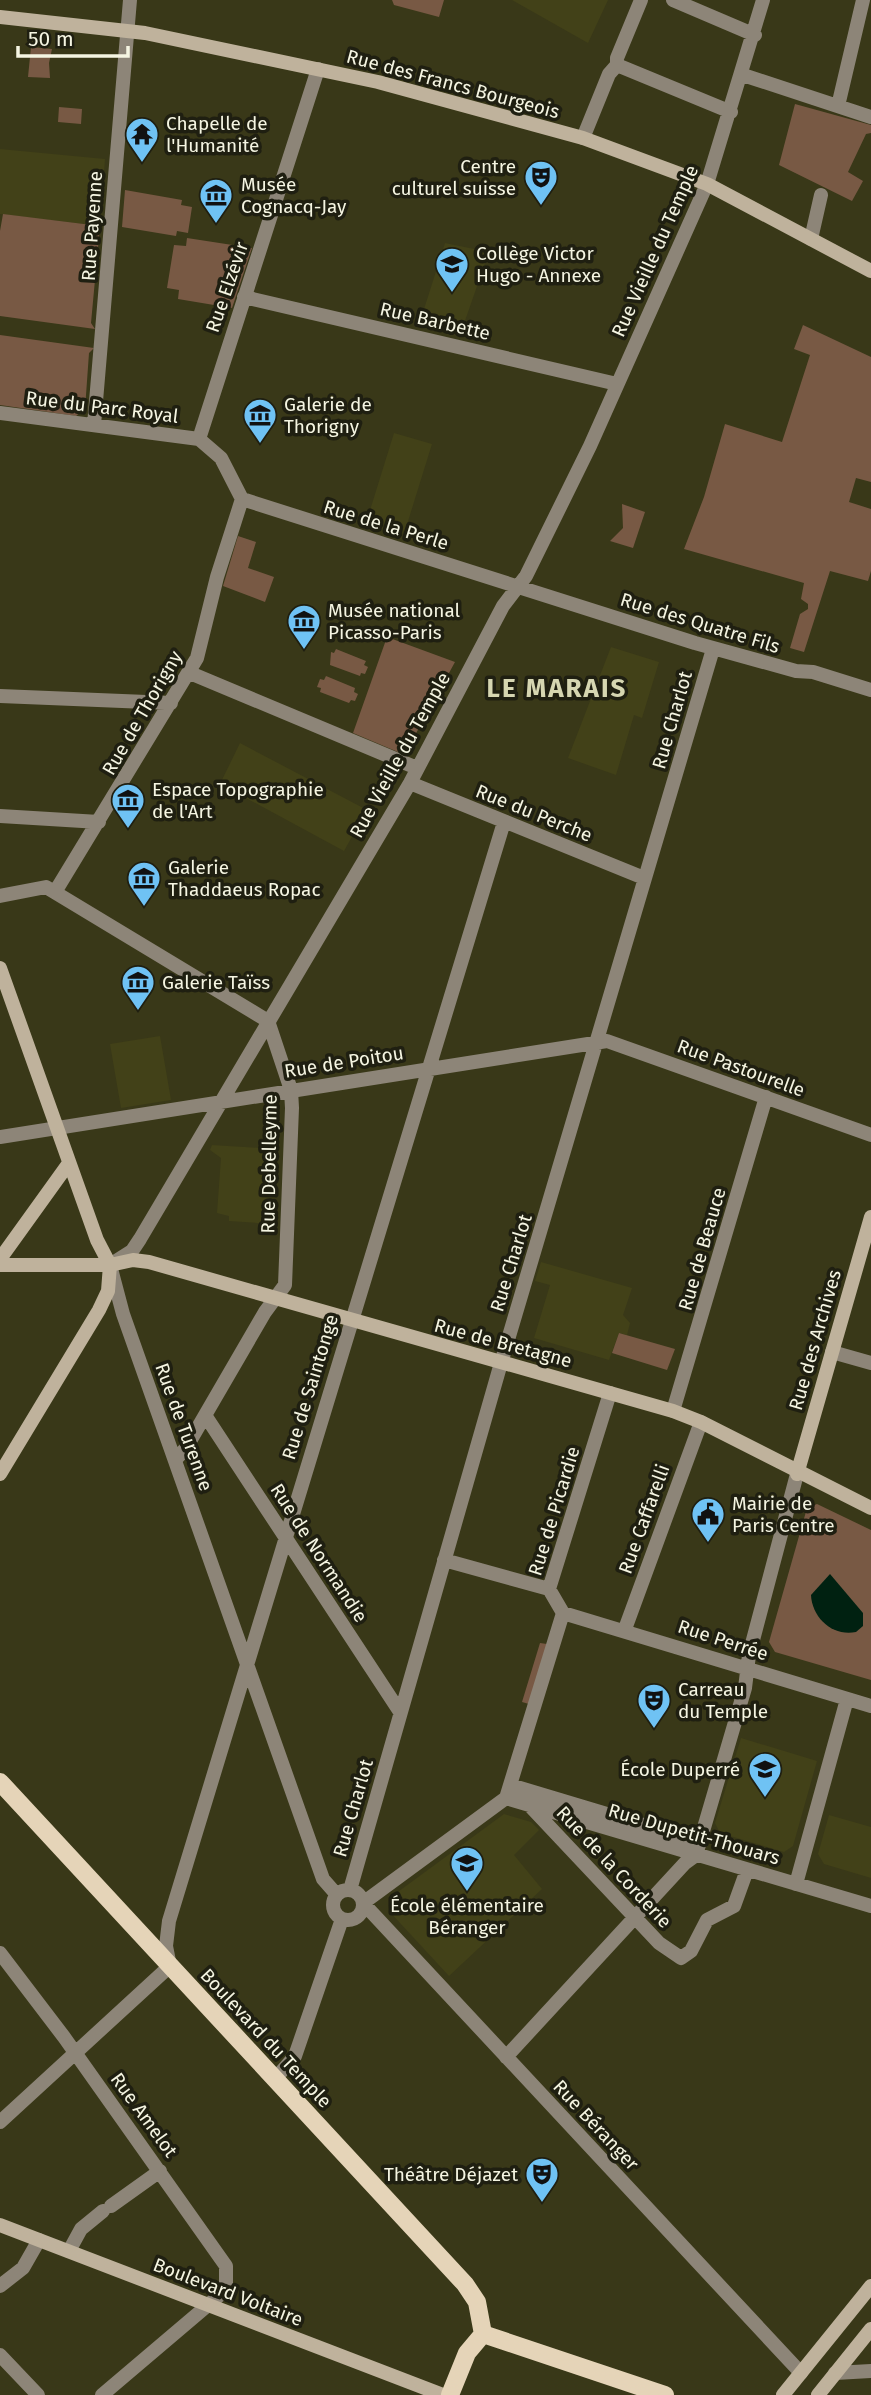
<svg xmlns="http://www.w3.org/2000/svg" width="871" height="2395" font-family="'Fira Sans',sans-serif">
<rect width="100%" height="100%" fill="#393818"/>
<path fill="#424118" d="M512 0H608L588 43Z
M0 149 105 159 100 226 0 214Z
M445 243 489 252 460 335 419 325Z
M394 433 432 444 405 531 367 520Z
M611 647 659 662 642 718 634 715 616 775 568 758Z
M240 743 367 810 344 851 220 784Z
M160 1036 171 1100 121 1108 110 1044Z
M212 1145 278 1149 274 1224 229 1221V1216L217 1213 221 1158 210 1150Z
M541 1262 632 1288 623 1315 630 1323 627 1335 619 1333 609 1360 534 1338 550 1285 535 1281Z
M741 1738 817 1761 793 1846 784 1852 720 1833 715 1823Z
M504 1814 531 1822 539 1830 514 1855 542 1889 449 1976 388 1910 391 1897Z
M829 1815 871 1827V1878L824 1864 818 1854Z"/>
<path fill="#785944" d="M392 0H444L439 17 394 5Z
M31 47 52 49 49 63 50 78 28 77Z
M795 104 871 125V133L866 134 848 172 863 181 852 201 779 165Z
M59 107 82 109 81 124 58 122Z
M125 190 182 200 181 205 192 207 188 233 177 231 176 236 122 227Z
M3 214 100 226 91 323 95 329 0 316V231Z
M187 238 252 248 232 308 178 299 179 290 167 288 174 245 186 246Z
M803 325 871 357V482L856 478 849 502 871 509V571L868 581 830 571 804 652 790 648 800 614 808 609V604L801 599 804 583 684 549 704 497 725 424 782 442 810 355 794 349Z
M0 335 94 348 89 353 85 409 76 416 0 405Z
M622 504 645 512 633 548 610 541 623 528Z
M238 536 256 542 248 568 274 577 265 602 223 586Z
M387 637 455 662 408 748 398 752 353 733Z
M336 649 366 661 364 665 368 667 365 674 361 673 360 676 330 665 331 652 334 653Z
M326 676 355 688 354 692 358 694 355 701 351 700 349 703 320 692 321 688 317 687 320 679 324 680Z
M619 1333 675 1349 667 1370 612 1353Z
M817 1504 871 1530V1680L775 1652 769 1642 807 1508Z
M540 1643 547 1644 529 1704 522 1702Z"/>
<path fill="#002111" d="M830 1574 863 1613V1626L856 1632C833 1637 812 1618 811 1595Z"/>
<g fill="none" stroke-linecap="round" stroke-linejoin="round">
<path stroke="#8d8578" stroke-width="14" d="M673 0 755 35
M617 65 731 112
M743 75 871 117
M838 106 863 0
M583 138 609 74 617 65V58L641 0
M811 239 821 195
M244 297 617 384
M0 413 199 439 221 458 242 499
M94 425 130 0
M199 439 318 69
M242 499 695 643 796 671 813 672 871 690
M190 673 417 768
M0 696 171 703
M410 783 644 878
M0 816 99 822
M55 892 197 658 217 577 242 499
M0 896 46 887 268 1021 291 1090 292 1108 285 1285 265 1312 186 1448 176 1459
M0 1137 607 1041 871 1135
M832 1352 871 1363
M673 1411 766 1097
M205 1415 400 1712
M444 1560 549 1589
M563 1613 871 1706
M625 1629 701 1422
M510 1785 700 1842
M506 1798 363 1903 801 2373
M506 1798 563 1613 549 1589 610 1393
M506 1798 871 1906
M530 1806 659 1943 681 1958 691 1951 707 1920 734 1906 747 1870
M696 1855 745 1688 749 1655 797 1474
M796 1884 847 1699
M333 1905a15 15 0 1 1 30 0a15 15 0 1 1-30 0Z
M350 1890 499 1370 713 649
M337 1895 323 1879 123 1314 110 1265 132 1251 140 1239 410 783 503 606 526 576 590 446 707 184 763 0
M0 1953 64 2037 226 2266V2284L221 2294 102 2395
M506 2057 685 1863 696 1855
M275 2079 295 2056 342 1919
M0 2122 170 1966 166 1946 169 1921 504 822
M111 2206 160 2171
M69 2251 81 2229 103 2211
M0 2286 23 2268 39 2240
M0 2355 38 2395
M835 2373 871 2371"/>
<path stroke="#bfb29c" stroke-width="14" d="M0 17 145 33 378 82 583 138 707 184 871 271
M0 968 97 1240 110 1265
M0 1259 69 1163
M0 1265H110L133 1260 149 1262 673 1411 701 1422 871 1508
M0 1474 99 1310 108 1291 110 1265
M797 1474 871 1217
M0 2225 443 2395
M783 2395 871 2286
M818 2395 871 2329"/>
<path stroke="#e5d4b8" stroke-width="18" d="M0 1782 465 2284 477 2302 483 2334
M483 2334 665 2395
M450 2395 467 2353 483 2334"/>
</g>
<defs>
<symbol id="temple-pin" viewBox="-11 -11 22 30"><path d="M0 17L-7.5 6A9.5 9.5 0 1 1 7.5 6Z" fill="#6fc2f4" stroke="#1f1f11"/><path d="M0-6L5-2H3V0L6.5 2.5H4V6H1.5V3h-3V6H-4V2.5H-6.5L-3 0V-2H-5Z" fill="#111"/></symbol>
<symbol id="theatre-pin" viewBox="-11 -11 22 30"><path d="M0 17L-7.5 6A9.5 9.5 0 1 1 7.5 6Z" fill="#6fc2f4" stroke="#1f1f11"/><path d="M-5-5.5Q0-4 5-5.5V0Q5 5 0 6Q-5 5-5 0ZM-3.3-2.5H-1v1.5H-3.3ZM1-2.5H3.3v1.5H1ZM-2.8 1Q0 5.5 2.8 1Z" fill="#111"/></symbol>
<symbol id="museum-pin" viewBox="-11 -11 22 30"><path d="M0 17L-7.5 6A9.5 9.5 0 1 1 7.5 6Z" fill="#6fc2f4" stroke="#1f1f11"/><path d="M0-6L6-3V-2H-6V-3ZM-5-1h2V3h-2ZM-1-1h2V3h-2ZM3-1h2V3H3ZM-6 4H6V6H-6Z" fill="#111"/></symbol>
<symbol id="school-pin" viewBox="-11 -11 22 30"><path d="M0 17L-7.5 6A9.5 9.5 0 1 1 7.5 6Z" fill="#6fc2f4" stroke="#1f1f11"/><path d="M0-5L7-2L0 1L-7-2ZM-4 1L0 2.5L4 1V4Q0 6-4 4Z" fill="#111"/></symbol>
<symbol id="civic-pin" viewBox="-11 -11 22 30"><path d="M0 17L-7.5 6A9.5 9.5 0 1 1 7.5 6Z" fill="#6fc2f4" stroke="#1f1f11"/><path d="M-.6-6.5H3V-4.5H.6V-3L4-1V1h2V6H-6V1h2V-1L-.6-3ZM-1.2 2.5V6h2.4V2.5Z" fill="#111"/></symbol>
<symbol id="university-pin" viewBox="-11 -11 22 30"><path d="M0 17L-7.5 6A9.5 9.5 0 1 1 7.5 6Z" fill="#6fc2f4" stroke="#1f1f11"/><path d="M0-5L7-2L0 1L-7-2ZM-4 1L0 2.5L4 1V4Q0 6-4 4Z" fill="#111"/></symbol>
</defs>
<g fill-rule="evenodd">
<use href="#temple-pin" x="123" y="115" width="38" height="52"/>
<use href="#theatre-pin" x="522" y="158" width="38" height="52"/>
<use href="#museum-pin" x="197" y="176" width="38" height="52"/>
<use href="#school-pin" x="433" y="245" width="38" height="52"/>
<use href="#museum-pin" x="241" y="396" width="38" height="52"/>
<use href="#museum-pin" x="285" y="602" width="38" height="52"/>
<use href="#museum-pin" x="109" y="781" width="38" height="52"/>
<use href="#museum-pin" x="125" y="859" width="38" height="52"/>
<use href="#museum-pin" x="119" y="963" width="38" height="52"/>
<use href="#civic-pin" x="689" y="1495" width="38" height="52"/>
<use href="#theatre-pin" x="635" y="1681" width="38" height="52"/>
<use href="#university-pin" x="746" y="1750" width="38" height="52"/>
<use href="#school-pin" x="448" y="1844" width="38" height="52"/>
<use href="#theatre-pin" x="523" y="2155" width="38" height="52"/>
</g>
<g text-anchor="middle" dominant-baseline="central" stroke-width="7" stroke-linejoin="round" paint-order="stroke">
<g font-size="19" fill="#f5f5e2" stroke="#1f1f11">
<text transform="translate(453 84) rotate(15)">Rue des Francs Bourgeois</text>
<text transform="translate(92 226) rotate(-86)">Rue Payenne</text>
<text transform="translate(655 251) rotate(-66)">Rue Vieille du Temple</text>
<text transform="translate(227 287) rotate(-71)">Rue Elzévir</text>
<text transform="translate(435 321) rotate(13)">Rue Barbette</text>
<text transform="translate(102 407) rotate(7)">Rue du Parc Royal</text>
<text transform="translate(386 525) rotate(17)">Rue de la Perle</text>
<text transform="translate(700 623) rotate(17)">Rue des Quatre Fils</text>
<text transform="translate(142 713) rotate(-60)">Rue de Thorigny</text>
<text transform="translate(672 720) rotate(-74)">Rue Charlot</text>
<text transform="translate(400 755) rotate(-61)">Rue Vieille du Temple</text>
<text transform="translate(534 813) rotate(22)">Rue du Perche</text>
<text transform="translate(344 1062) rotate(-9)">Rue de Poitou</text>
<text transform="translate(741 1068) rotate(20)">Rue Pastourelle</text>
<text transform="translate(269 1164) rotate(-89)">Rue Debelleyme</text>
<text transform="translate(702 1249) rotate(-74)">Rue de Beauce</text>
<text transform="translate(511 1263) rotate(-73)">Rue Charlot</text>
<text transform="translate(815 1340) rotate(-74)">Rue des Archives</text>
<text transform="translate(503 1343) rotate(15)">Rue de Bretagne</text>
<text transform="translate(310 1387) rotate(-73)">Rue de Saintonge</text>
<text transform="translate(184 1427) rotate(70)">Rue de Turenne</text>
<text transform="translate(554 1511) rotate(-73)">Rue de Picardie</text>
<text transform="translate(644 1519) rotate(-70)">Rue Caffarelli</text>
<text transform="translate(319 1553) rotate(57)">Rue de Normandie</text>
<text transform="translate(723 1640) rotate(18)">Rue Perrée</text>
<text transform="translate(353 1808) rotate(-74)">Rue Charlot</text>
<text transform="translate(694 1834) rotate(16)">Rue Dupetit-Thouars</text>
<text transform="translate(614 1867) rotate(47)">Rue de la Corderie</text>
<text transform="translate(266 2038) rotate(47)">Boulevard du Temple</text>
<text transform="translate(144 2115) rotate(54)">Rue Amelot</text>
<text transform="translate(596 2125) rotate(47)">Rue Béranger</text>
<text transform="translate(228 2292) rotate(21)">Boulevard Voltaire</text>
</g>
<g font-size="19" fill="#f5f5e2" stroke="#1f1f11" text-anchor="start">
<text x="166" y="123">Chapelle de<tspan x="166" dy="22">l'Humanité</tspan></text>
<text x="516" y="166" text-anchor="end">Centre<tspan x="516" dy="22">culturel suisse</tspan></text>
<text x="241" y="184">Musée<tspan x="241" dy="22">Cognacq-Jay</tspan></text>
<text x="476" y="253">Collège Victor<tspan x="476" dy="22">Hugo - Annexe</tspan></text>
<text x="284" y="404">Galerie de<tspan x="284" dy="22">Thorigny</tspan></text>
<text x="328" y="610">Musée national<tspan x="328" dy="22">Picasso-Paris</tspan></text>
<text x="152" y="789">Espace Topographie<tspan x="152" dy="22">de l'Art</tspan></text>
<text x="168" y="867">Galerie<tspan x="168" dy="22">Thaddaeus Ropac</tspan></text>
<text x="162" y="982">Galerie Taïss</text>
<text x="732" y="1503">Mairie de<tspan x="732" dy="22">Paris Centre</tspan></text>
<text x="678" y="1689">Carreau<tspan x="678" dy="22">du Temple</tspan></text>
<text x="740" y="1769" text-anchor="end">École Duperré</text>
<text x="467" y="1905" text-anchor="middle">École élémentaire<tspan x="467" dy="22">Béranger</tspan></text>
<text x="518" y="2174" text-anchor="end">Théâtre Déjazet</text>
</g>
<g font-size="26" font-weight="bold" letter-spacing="2" fill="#d6d6b1" stroke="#1f1f11">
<text x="557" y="688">LE MARAIS</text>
</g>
</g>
<path d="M18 46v10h110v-10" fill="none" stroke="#f5f5e2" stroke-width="3.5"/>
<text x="28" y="46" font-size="21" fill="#f5f5e2" stroke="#1f1f11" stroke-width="5" paint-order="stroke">50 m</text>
</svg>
